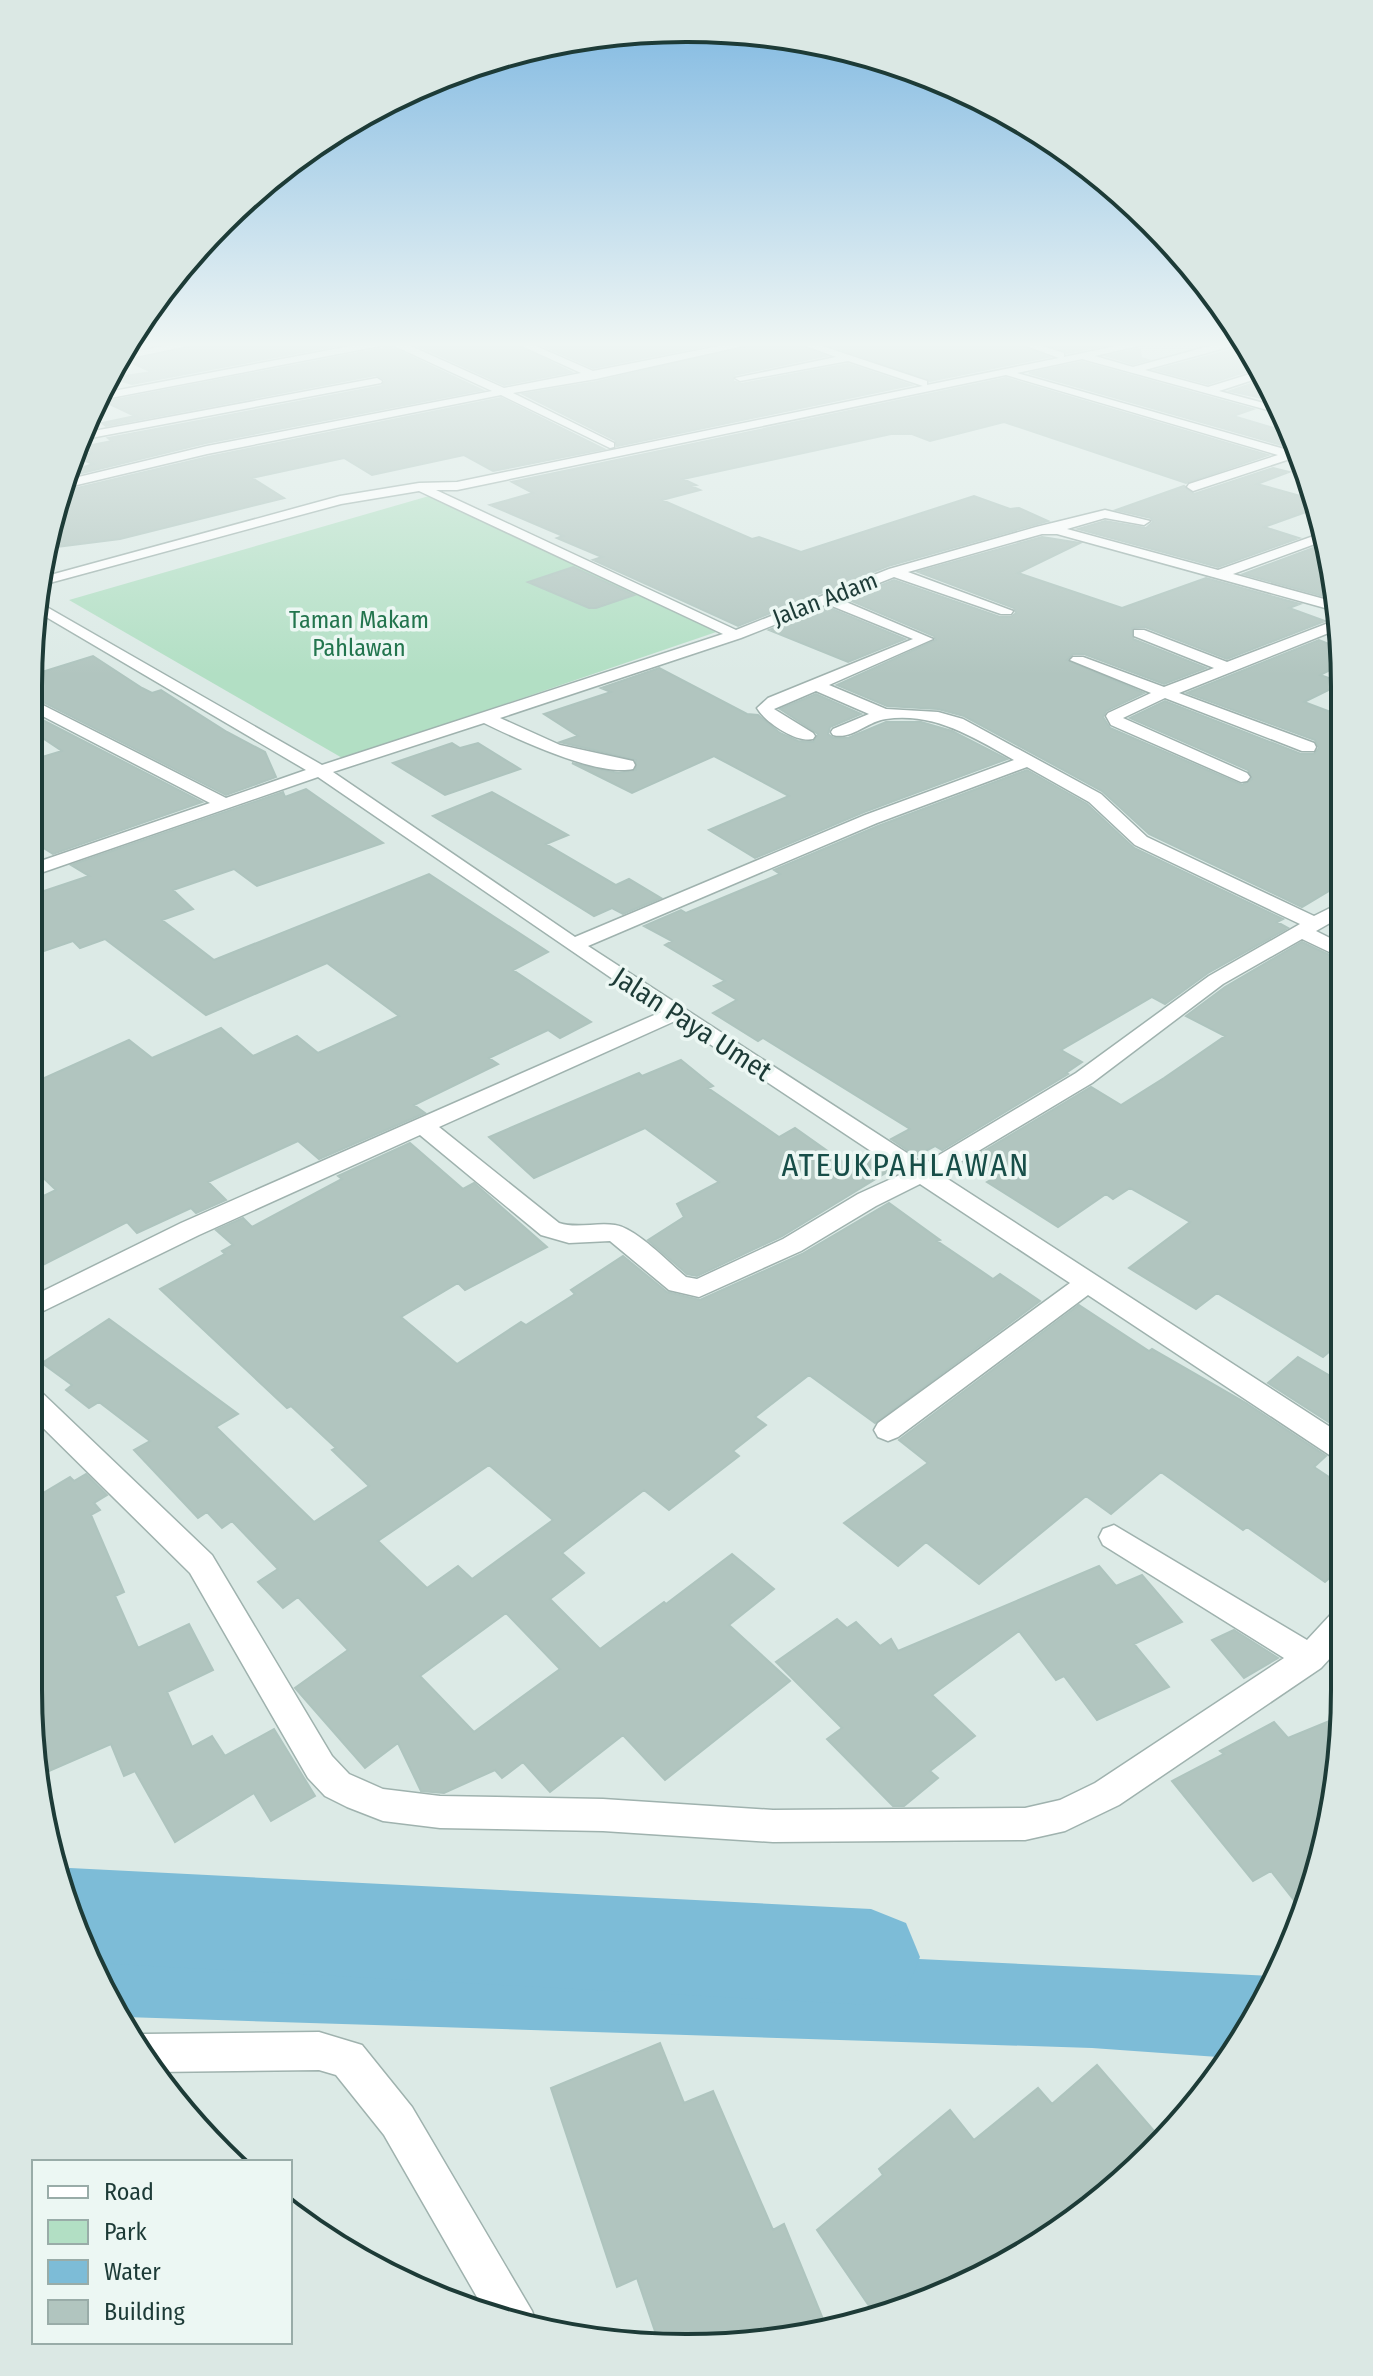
<svg xmlns="http://www.w3.org/2000/svg" width="1373" height="2376" font-family="'Fira Sans Condensed',sans-serif">
<rect width="100%" height="100%" fill="#dceae6"/>
<path fill="#b2dfc4" d="M429 496 728 628 344 759 69 600Z"/>
<path fill="#7dbcd7" d="M122 1921 1273 1976 1232 2058 1092 2048 125 2017 74 1922Z"/>
<g fill="none" stroke-linecap="round" stroke-linejoin="round">
<path fill="#7dbcd7" fill-rule="evenodd" d="M70 1868 871 1909 906 1923 920 1957 906 1991 871 2005 96 1963 63 1901 58 1873Z"/>
</g>
<path fill="#b1c5bf" stroke="#aec4be" stroke-width="2" fill-rule="evenodd" d="M210 342H355L132 384 111 378 152 372 128 361Z
M410 342H510L571 372 504 385Z
M535 342H724L593 368Z
M764 342H792L825 356 734 375 733 381 741 384 848 364 911 385 617 446 615 440 523 394 596 382Z
M820 342H1012L1048 357 930 381Z
M1040 342H1120L1067 353Z
M390 347 482 390 206 443 62 478 63 474 93 464 76 457 92 453 82 447 112 441 108 438 382 386 385 380 376 375 106 426 102 423 135 416 105 402Z
M1140 349 1141 358 1148 360 1133 364 1107 356Z
M1235 349H1251L1261 367 1208 384 1156 370Z
M1082 362 1253 409 1233 416 1291 433 1299 450 1029 373Z
M1006 378 1268 455 1186 483 1004 422 930 441 912 434H891L683 479 696 485 691 486 700 490 662 500 752 539 759 537 801 552 974 496 1010 509 1019 508 1048 521 888 566 738 626 593 560 602 557 557 538 563 536 490 505 533 493 512 482Z
M1266 378 1276 401 1230 391 1266 379Z
M501 398 604 449 493 471 464 455 372 475 344 458 252 478 284 498 120 539 48 548 60 492 208 457Z
M1273 468 1289 472 1257 484 1315 500 1317 508 1264 527 1299 538 1218 567 1078 529 1105 521 1146 528 1153 522 1151 518 1116 510 1184 486 1194 494Z
M1042 537 1080 543 1018 573 1122 608 1206 578 1300 604 1289 608 1325 621 1227 659 1145 627 1132 628 1133 639 1206 668 1164 684 1084 654H1073L1067 660 1144 693 1106 711 1103 717 1110 728 1242 785 1252 779 1248 770 1130 718 1165 701 1301 754H1314L1319 748 1315 740 1187 693 1319 640 1344 650V663L1320 675 1343 683 1304 702 1344 717V882L1302 907 1149 834 1102 791 964 716 938 709 887 706 837 685 936 640 934 636 847 599 894 580 1000 617H1011L1016 613 1014 608 918 572Z
M1321 545 1324 546 1333 592 1323 596 1243 574Z
M573 567 634 595 596 608H589L528 582Z
M827 607 905 639 848 662 769 630Z
M93 656 142 688 152 693 161 690 227 732 265 752 276 777 226 795 29 695V676Z
M659 668 747 714 758 715 780 733 798 741 813 742 818 734 780 709 816 694 861 714 830 727 828 734 833 738H848L886 722H921L952 731 1007 759 864 812 755 858 709 830 789 796 714 756 632 793 572 763 618 773 636 770V760L560 742 578 736 544 714 611 692 601 688Z
M29 713 202 802 53 854 29 839V761L62 751 29 729Z
M452 743 460 748 478 743 520 769 445 795 393 763Z
M1027 770 1087 804 1134 848 1283 919 1277 922 1288 928 1208 973 1165 1004 1152 997 1061 1050 1082 1062 1066 1073 1068 1074 942 1150 935 1146 916 1156 891 1139 910 1129 763 1038 758 1041 713 1013 737 1000 714 986 725 981 665 945 672 941 644 926 681 910 686 913 780 874 774 870 878 826Z
M306 789 383 843 257 886 234 869 173 890 193 909 162 920 214 960 429 874 548 952 513 970 591 1022 560 1038 548 1030 489 1058 498 1064 414 1105 425 1113 319 1159 298 1141 208 1182 226 1200 196 1213 191 1208 137 1233 127 1222 29 1272V1203L56 1190 29 1164V1085L129 1040 152 1058 221 1028 253 1056 297 1036 318 1053 399 1016 327 963 206 1015 105 939 80 948 73 941 29 956V896L89 876 71 865 283 792 285 797Z
M492 792 568 835 546 844 616 885 629 879 661 898 623 914 612 908 594 916 433 816Z
M1302 942 1344 962V1339L1323 1357 1217 1293 1196 1309 1129 1268 1190 1222 1130 1188 1113 1199 1106 1194 1058 1227 987 1182 992 1179 964 1163 1091 1087 1121 1105 1164 1078 1225 1036 1186 1016 1225 987Z
M681 1060 713 1086 708 1088 779 1137 795 1128 846 1164 867 1152 892 1169 782 1236 697 1276 687 1274 648 1240 684 1217 677 1204 719 1182 645 1128 534 1178 489 1137 639 1073 642 1076Z
M410 1143 463 1189 474 1183 547 1247 465 1290 458 1283 401 1317 457 1364 521 1322 526 1325 575 1294 571 1290 623 1256 667 1292 700 1300 802 1254 889 1203 940 1240 937 1241 993 1279 1000 1274 1040 1301 875 1423 809 1375 755 1417 766 1425 733 1451 739 1456 669 1510 644 1490 562 1553 584 1573 550 1599 600 1649 664 1602 666 1604 732 1554 774 1589 729 1625 790 1681 665 1780 623 1735 550 1792 523 1762 502 1778 495 1770 444 1793 421 1791 398 1743 365 1768 295 1688 348 1650 298 1597 283 1608 258 1582 278 1569 232 1521 222 1528 207 1512 198 1518 134 1450 150 1441 99 1402 89 1408 66 1390 72 1385 42 1363 109 1319 238 1414 216 1427 314 1522 369 1486 332 1450 336 1448 291 1406 287 1408 160 1289 225 1254 222 1251 233 1245 216 1230 243 1218 252 1227 342 1179 338 1176ZM489 1465 553 1520 472 1579 458 1566 427 1588 378 1541ZM506 1613 560 1669 474 1732 420 1676Z
M1079 1305 1149 1351 1152 1349 1246 1403 1326 1456 1314 1467 1344 1487V1565L1325 1582 1247 1527 1243 1530 1161 1472 1111 1514 1086 1496 979 1584 926 1542 898 1566 844 1523 928 1463 899 1440Z
M1298 1357 1344 1384V1432L1268 1383Z
M86 1474 107 1495 94 1503 100 1510 91 1515 124 1592 115 1596 138 1648 189 1624 213 1670 167 1692 192 1747 212 1736 225 1756 274 1729 315 1796 271 1821 254 1793 175 1842 135 1771 124 1776 111 1744 42 1774 28 1690V1502L70 1477 74 1481Z
M1099 1566 1116 1586 1142 1575 1182 1622 1134 1644 1169 1687 1097 1720 1064 1676 1056 1680 1019 1631 932 1695 975 1736 930 1771 938 1778 904 1806H893L827 1739 842 1728 776 1662 837 1619 847 1628 856 1622 880 1646 891 1639 898 1651Z
M1234 1630 1278 1658 1244 1678 1212 1640Z
M1344 1715V1733L1310 1902 1304 1913 1271 1871 1253 1881 1172 1781 1224 1754 1220 1751 1274 1722 1288 1738Z
M660 2043 684 2103 713 2091 773 2230 784 2224 825 2324 729 2347 658 2340 637 2278 617 2287 551 2088Z
M1097 2065 1161 2139 1121 2184 938 2298 874 2313 817 2230 883 2175 879 2169 950 2110 974 2140 1038 2088 1052 2104Z"/>
<g fill="none" stroke-linecap="round" stroke-linejoin="round">
<defs>
<path id="minor" d="M185 342H207L120 360 123 354Z
M372 342H402L504 388 581 373 513 342H527L593 371 740 342H761L596 379 513 393 614 443V447L610 448 501 395 207 454 60 489 62 481 207 446 492 391 390 344 100 400 103 393Z
M795 342H810L927 381V385L1059 358 1015 342H1030L1064 353V357L1135 342H1155L1095 356 1133 367 1224 342H1245L1249 347 1232 346 1145 370 1208 387 1263 370 1265 376 1219 391 1279 407 1282 414 1082 359 1017 373 1295 452 1301 455 1304 462 1290 459 1193 491 1187 487 1189 484 1278 455 1006 375 457 490H436L736 630 889 569 1036 527 1105 510 1150 521 1144 525 1105 518 1067 529 1218 570 1322 533 1323 541 1233 574 1335 602 1336 611 1057 534H1042L908 572 1013 611 1011 614H1001L894 577 839 599 933 639 829 685 886 709 938 712 963 719 1101 794 1147 837 1314 916 1344 901V915L1316 931 1344 945V959L1302 939 1223 984 1092 1083 940 1174 1344 1436V1461L1334 1458 1088 1295 898 1437 888 1441 878 1437 874 1430 878 1423 1070 1283 920 1184 876 1206 801 1251 699 1297 669 1290 610 1241 569 1243 541 1235 420 1135 199 1235 29 1318V1298L181 1223 661 1012 318 777 29 877V865L210 803 29 709V698L226 798 306 770 36 611 38 602 322 765 723 634 419 491 341 504 42 585 43 577 340 496 419 483 457 482 923 386 848 361 740 381 735 378 836 357ZM827 604 913 639 768 698 757 708C765 722 796 743 813 739L815 736 813 733 774 709 816 691 869 714 833 729 831 732 833 735C852 740 868 721 886 719 935 712 974 738 1014 760L865 815 575 937 333 772 484 723C517 739 597 777 633 769L635 765 633 761 560 745 500 718 741 638ZM1027 767 1089 802 1135 845 1300 924 1209 976 1076 1073 924 1164 588 946 877 823ZM675 1021 904 1173 858 1194 783 1239 697 1279 686 1277C668 1262 636 1228 615 1225 596 1222 577 1229 559 1223L439 1127Z
M377 378 382 381 381 383 80 440 83 433Z
M1339 619 1341 628 1179 693 1314 743 1316 747 1314 751H1302L1165 698 1123 718 1247 773 1250 777 1247 781 1241 782 1111 725 1106 716 1108 713 1151 693 1070 660 1073 657H1083L1164 687 1214 668 1134 636V630H1144L1227 662Z
M28 1386 38 1389 212 1555 332 1756 349 1774 383 1789 440 1796 603 1799 773 1810 1025 1808 1060 1800 1095 1783 1284 1658 1103 1545 1099 1537 1103 1529 1114 1525 1307 1640 1333 1612 1344 1608V1643L1321 1668 1119 1805 1065 1831 1025 1840 773 1842 603 1831 440 1828 383 1821 347 1807 325 1796 308 1778 190 1573 28 1413Z
M319 2032 362 2045 412 2107 532 2311 538 2328 516 2325 485 2311 384 2135 336 2075 319 2070 154 2072 136 2037 144 2034Z"/>
</defs>
<use href="#minor" stroke="#9fb2ae" stroke-width="3"/>
<use href="#minor" fill="#fff" fill-rule="evenodd"/>
</g>
<linearGradient id="sky" x2="0" y2="1"><stop stop-color="#7db7e1"/><stop offset="0.51" stop-color="#eff6f4"/><stop offset="1" stop-color="#eff6f4" stop-opacity="0"/></linearGradient>
<rect width="1373" height="675" fill="url(#sky)"/>
<g text-anchor="middle" dominant-baseline="central" stroke-width="7" stroke-linejoin="round" paint-order="stroke">
<g font-size="24" fill="#1d3b37" stroke="#ecf7f3">
<text transform="translate(825 599) rotate(-21)">Jalan Adam</text>
</g>
<g font-size="24" fill="#23754e" stroke="#ecf7f3">
<text x="359" y="620">Taman Makam<tspan x="359" dy="28">Pahlawan</tspan></text>
</g>
<g font-size="28" fill="#1d3b37" stroke="#ecf7f3">
<text transform="translate(692 1024) rotate(33)">Jalan Paya Umet</text>
</g>
<g font-size="32" letter-spacing="2" fill="#174e48" stroke="#ecf7f3">
<text x="906" y="1165">ATEUKPAHLAWAN</text>
</g>
</g>
<path d="M0 0H1373V2376H0ZM686 42H687A644 644 0 0 1 1331 686V1690A644 644 0 0 1 687 2334H686A644 644 0 0 1 42 1690V686A644 644 0 0 1 686 42Z" fill="#dbe8e4" fill-rule="evenodd"/>
<path fill="none" stroke="#1d3b37" stroke-width="4" d="M686 42H687A644 644 0 0 1 1331 686V1690A644 644 0 0 1 687 2334H686A644 644 0 0 1 42 1690V686A644 644 0 0 1 686 42Z"/>
<rect x="32" y="2160" width="260" height="184" fill="#ecf7f3" stroke="#99aca8" stroke-width="2"/>
<rect x="48" y="2186" width="40" height="12" fill="#ffffff" stroke="#99aca8" stroke-width="2"/>
<text x="104" y="2200" font-size="24" fill="#1d3b37">Road</text>
<rect x="48" y="2220" width="40" height="24" fill="#b2dfc4" stroke="#99aca8" stroke-width="2"/>
<text x="104" y="2240" font-size="24" fill="#1d3b37">Park</text>
<rect x="48" y="2260" width="40" height="24" fill="#7dbcd7" stroke="#99aca8" stroke-width="2"/>
<text x="104" y="2280" font-size="24" fill="#1d3b37">Water</text>
<rect x="48" y="2300" width="40" height="24" fill="#b1c5bf" stroke="#99aca8" stroke-width="2"/>
<text x="104" y="2320" font-size="24" fill="#1d3b37">Building</text>
</svg>
